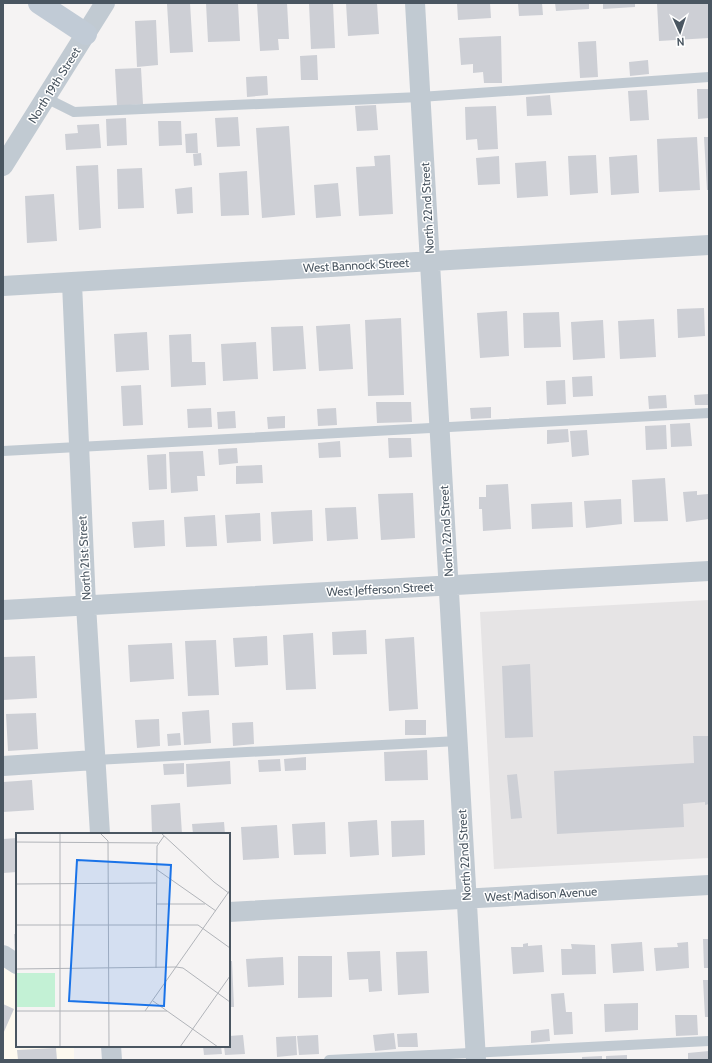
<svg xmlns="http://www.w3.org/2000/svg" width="712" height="1063" font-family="Cabin,sans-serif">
<rect width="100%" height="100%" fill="#f5f3f3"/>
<path fill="#fdf9ef" d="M3 967 17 976V1046H74V1060H3Z"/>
<path fill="#e6e4e5" d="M709 600V858L494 869 480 612Z"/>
<path fill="#cdcfd5" d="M190 3 193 52 170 53 167 4Z
M206 3H238L240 41 208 42Z
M257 3H287L289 39H278L279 50 260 51Z
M309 3H333L335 48 311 49Z
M346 3H377L379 34 348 36Z
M457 3H490L491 18 458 20Z
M518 3H542L543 15 519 16Z
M555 3H589V9L556 11Z
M603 3H635V7L603 9Z
M657 3H709V38L659 41Z
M156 20 158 65 137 67 135 21Z
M501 36 502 83H484L483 72 473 73V64L461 65 459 38Z
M596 41 598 77 580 78 578 42Z
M317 55 318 80H301L300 56Z
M648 60 649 74 630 76 629 62Z
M141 68 143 104 117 106 115 69Z
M267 76 268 95 247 97 246 77Z
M697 89H709V118L698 119Z
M647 90 649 120 630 121 628 91Z
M550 95 552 115 527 116 526 97Z
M376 105 378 130 357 131 355 106Z
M496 106 498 149 478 150 477 139 466 140 465 107Z
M238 117 240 146 217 147 215 118Z
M126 118 127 145 107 146 106 119Z
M158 121H181L182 145 159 146Z
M99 124 101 148 66 150 65 134 78 133 77 125Z
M289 126 295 215 262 218 256 128Z
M197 133 198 153H186L185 134Z
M697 137 700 190 659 192 657 139Z
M704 137H709V190H707Z
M201 153 202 165 194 166 193 154Z
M390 155 393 214 359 216 356 167 375 166 374 156Z
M596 155 598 193 570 195 568 156Z
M637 155 639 193 611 195 609 157Z
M499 156 500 184 478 185 476 158Z
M546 161 548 196 517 198 515 163Z
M98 165 101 228 79 230 76 166Z
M142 168 144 208 118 209 117 169Z
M247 171 249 215 221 216 219 173Z
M338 183 341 216 316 218 314 185Z
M192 187 193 213 177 214 175 189Z
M54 194 57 241 27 243 25 196Z
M704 308 705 336 678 338 677 309Z
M507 311 509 356 480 358 477 313Z
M559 312 561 347 524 348 523 313Z
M401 318 404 395 368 396 365 320Z
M654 319 656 357 620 359 618 321Z
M603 320 605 358 573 360 571 322Z
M350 324 353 369 319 371 316 326Z
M303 326 306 369 273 371 271 327Z
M147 332 149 370 116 372 114 334Z
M191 334 192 362H205L206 385 171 387 169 335Z
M256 342 258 379 223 381 221 344Z
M592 376 593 396 573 397 572 377Z
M565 380 566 404 547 405 546 381Z
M141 385 143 425 123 426 121 386Z
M709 394V405H695L694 395Z
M666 395 667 408 649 409 648 396Z
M376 402H411L412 422 377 423Z
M491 407V418L471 419 470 408Z
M211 408 212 427 188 428 187 409Z
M336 408 337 425 318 426 317 409Z
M235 411 236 428 218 429 217 412Z
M285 416V428L268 429 267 417Z
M690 423 692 446 671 447 670 424Z
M666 425 667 449 646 450 645 426Z
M568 429 569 442 547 444V430Z
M587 430 589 455 572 457 570 431Z
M388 438H411L412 457 389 458Z
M340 441 341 457 319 458 318 443Z
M237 448 238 463 219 465 218 449Z
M203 451 205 476H197L198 491 171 493 169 452Z
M166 454 167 489 149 490 147 455Z
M262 465 263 483 236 484V466Z
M665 478 668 521 634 522 632 480Z
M508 484 511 529 483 531 482 509H479V497H486V485Z
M697 491V495L708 494 709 519 686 522 683 492Z
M413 493 415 538 381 540 378 494Z
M621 499 622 524 586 528 584 501Z
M572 502 573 527 532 529 531 504Z
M356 507 358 539 327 541 325 508Z
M312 510 313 541 273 544 271 512Z
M260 513 261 541 227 543 225 515Z
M215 515 217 546 186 547 184 517Z
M164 520 165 546 134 548 132 522Z
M366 630 367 654 333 655 332 632Z
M313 633 316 689 286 690 283 635Z
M267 636 268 665 235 667 233 638Z
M414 637 418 709 389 711 385 639Z
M216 640 219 695 188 696 185 641Z
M172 643 174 679 130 682 128 645Z
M35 656 37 698 3 700V657Z
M530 664 533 737 505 738 502 666Z
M209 710 211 743 184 745 182 712Z
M36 713 38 749 8 751 6 714Z
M159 719 160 746 137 748 135 720Z
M405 720H426V735H405Z
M253 722 254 744 233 746 232 723Z
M180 733 181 745 168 746 167 734Z
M693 736H709V804L705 805V802L683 804 684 827 557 834 554 771 694 763Z
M427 750 428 780 385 781 384 752Z
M306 757V770L285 771 284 759Z
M280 759 281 771 259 772 258 760Z
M230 761 231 784 187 787 186 764Z
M184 763V774L164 775 163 764Z
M517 774 522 818 511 819 507 775Z
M32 780 34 810 3 812V782Z
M180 803 182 834H152L151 805Z
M377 820 379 855 350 857 348 822Z
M424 820 425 855 392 857 391 821Z
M224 822 225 834H193L192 824Z
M325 822 326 854 294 855 292 824Z
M277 825 279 858 243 860 241 827Z
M17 838V872L3 873V839Z
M14 934H17V954L15 953Z
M703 939H709V968H704Z
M642 942 644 971 613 973 611 944Z
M688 942 689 968 656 971 654 948 678 947 677 943Z
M528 943V946L542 945 544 972 513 974 511 947H523V944Z
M571 944 595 945 596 974 562 975 561 949H572Z
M380 951 382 991 369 992 368 979 349 980 347 952Z
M427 951 429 993 398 995 396 952Z
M298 956H332V997L298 998Z
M283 957 284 985 248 987 246 959Z
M229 961H232L234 1007H229Z
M703 980H709V1017H705Z
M564 993 566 1012H572L573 1034 554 1035 551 994Z
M638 1003V1030L605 1032 604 1004Z
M3 1004 14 1009 3 1034Z
M675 1015H697L698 1035 676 1036Z
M549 1029 550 1041 531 1043V1031Z
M394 1033 396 1049 375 1051 373 1035Z
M417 1033 418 1047H398L397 1034Z
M243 1035 245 1054 225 1055 224 1046H229V1036Z
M318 1035 319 1054 299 1055 297 1036Z
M296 1036 297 1055 277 1057 276 1037Z
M203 1046H221L222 1054 204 1055Z
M56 1048 57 1060H18L17 1050Z
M709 1051V1060H688V1053Z
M627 1055V1060H606V1056Z
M602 1056V1060H582V1057Z"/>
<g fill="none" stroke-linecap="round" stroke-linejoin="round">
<path stroke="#c1cad2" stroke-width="10" d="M46 98 74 112 420 97 709 77
M3 451 709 413
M95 760 458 741
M329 1060 709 1041"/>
<path stroke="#c1cad2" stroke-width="20" d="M415 3 476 1060
M3 166 105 3
M72 283 86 605 100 834
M3 286 709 245
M3 610 709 571
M3 766 95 760
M229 912 709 885
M3 955 17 964
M111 1046 112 1060"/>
<path stroke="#c1cbd6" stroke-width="22" d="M39 3 86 34"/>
</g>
<g text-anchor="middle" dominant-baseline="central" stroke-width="3" stroke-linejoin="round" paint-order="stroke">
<g font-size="12" fill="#4a5661" stroke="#fff">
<text transform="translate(54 85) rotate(-58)">North 19th Street</text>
<text transform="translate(427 208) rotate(-93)">North 22nd Street</text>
<text transform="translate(356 265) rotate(-3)">West Bannock Street</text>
<text transform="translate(446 531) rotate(-93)">North 22nd Street</text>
<text transform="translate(84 558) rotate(-93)">North 21st Street</text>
<text transform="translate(380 589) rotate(-3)">West Jefferson Street</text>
<text transform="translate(464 855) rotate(-93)">North 22nd Street</text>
<text transform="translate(541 894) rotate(-3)">West Madison Avenue</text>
</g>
</g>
<g transform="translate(16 833)">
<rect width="214" height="214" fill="#f5f3f3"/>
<path d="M0 140H39V174H0Z" fill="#c3f1d5"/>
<path fill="none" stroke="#b1b4b9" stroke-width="1" d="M84 0 92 8 93 214M145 0 198 49 214 61M0 9 142 10M140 36 200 78M0 51 140 50M140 71H189M0 92H182L214 115M140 135 141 13 148 3M0 136 160 134 167 135 214 169M137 168 202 214M0 178H151M129 178 214 57M44 214V0M164 214 214 143"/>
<path fill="#1a73e8" fill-opacity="0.15" stroke="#1a73e8" stroke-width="2" d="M61 27 155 32 148 173 53 168Z"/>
<rect width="214" height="214" fill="none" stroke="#4a5661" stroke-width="2"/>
</g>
<rect width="712" height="1063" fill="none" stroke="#4a5661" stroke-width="8"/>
<g transform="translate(680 32) rotate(177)" stroke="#ffffff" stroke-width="3" paint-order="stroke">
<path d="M0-3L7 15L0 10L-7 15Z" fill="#4a5661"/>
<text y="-6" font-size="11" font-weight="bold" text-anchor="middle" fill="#4a5661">N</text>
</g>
</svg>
